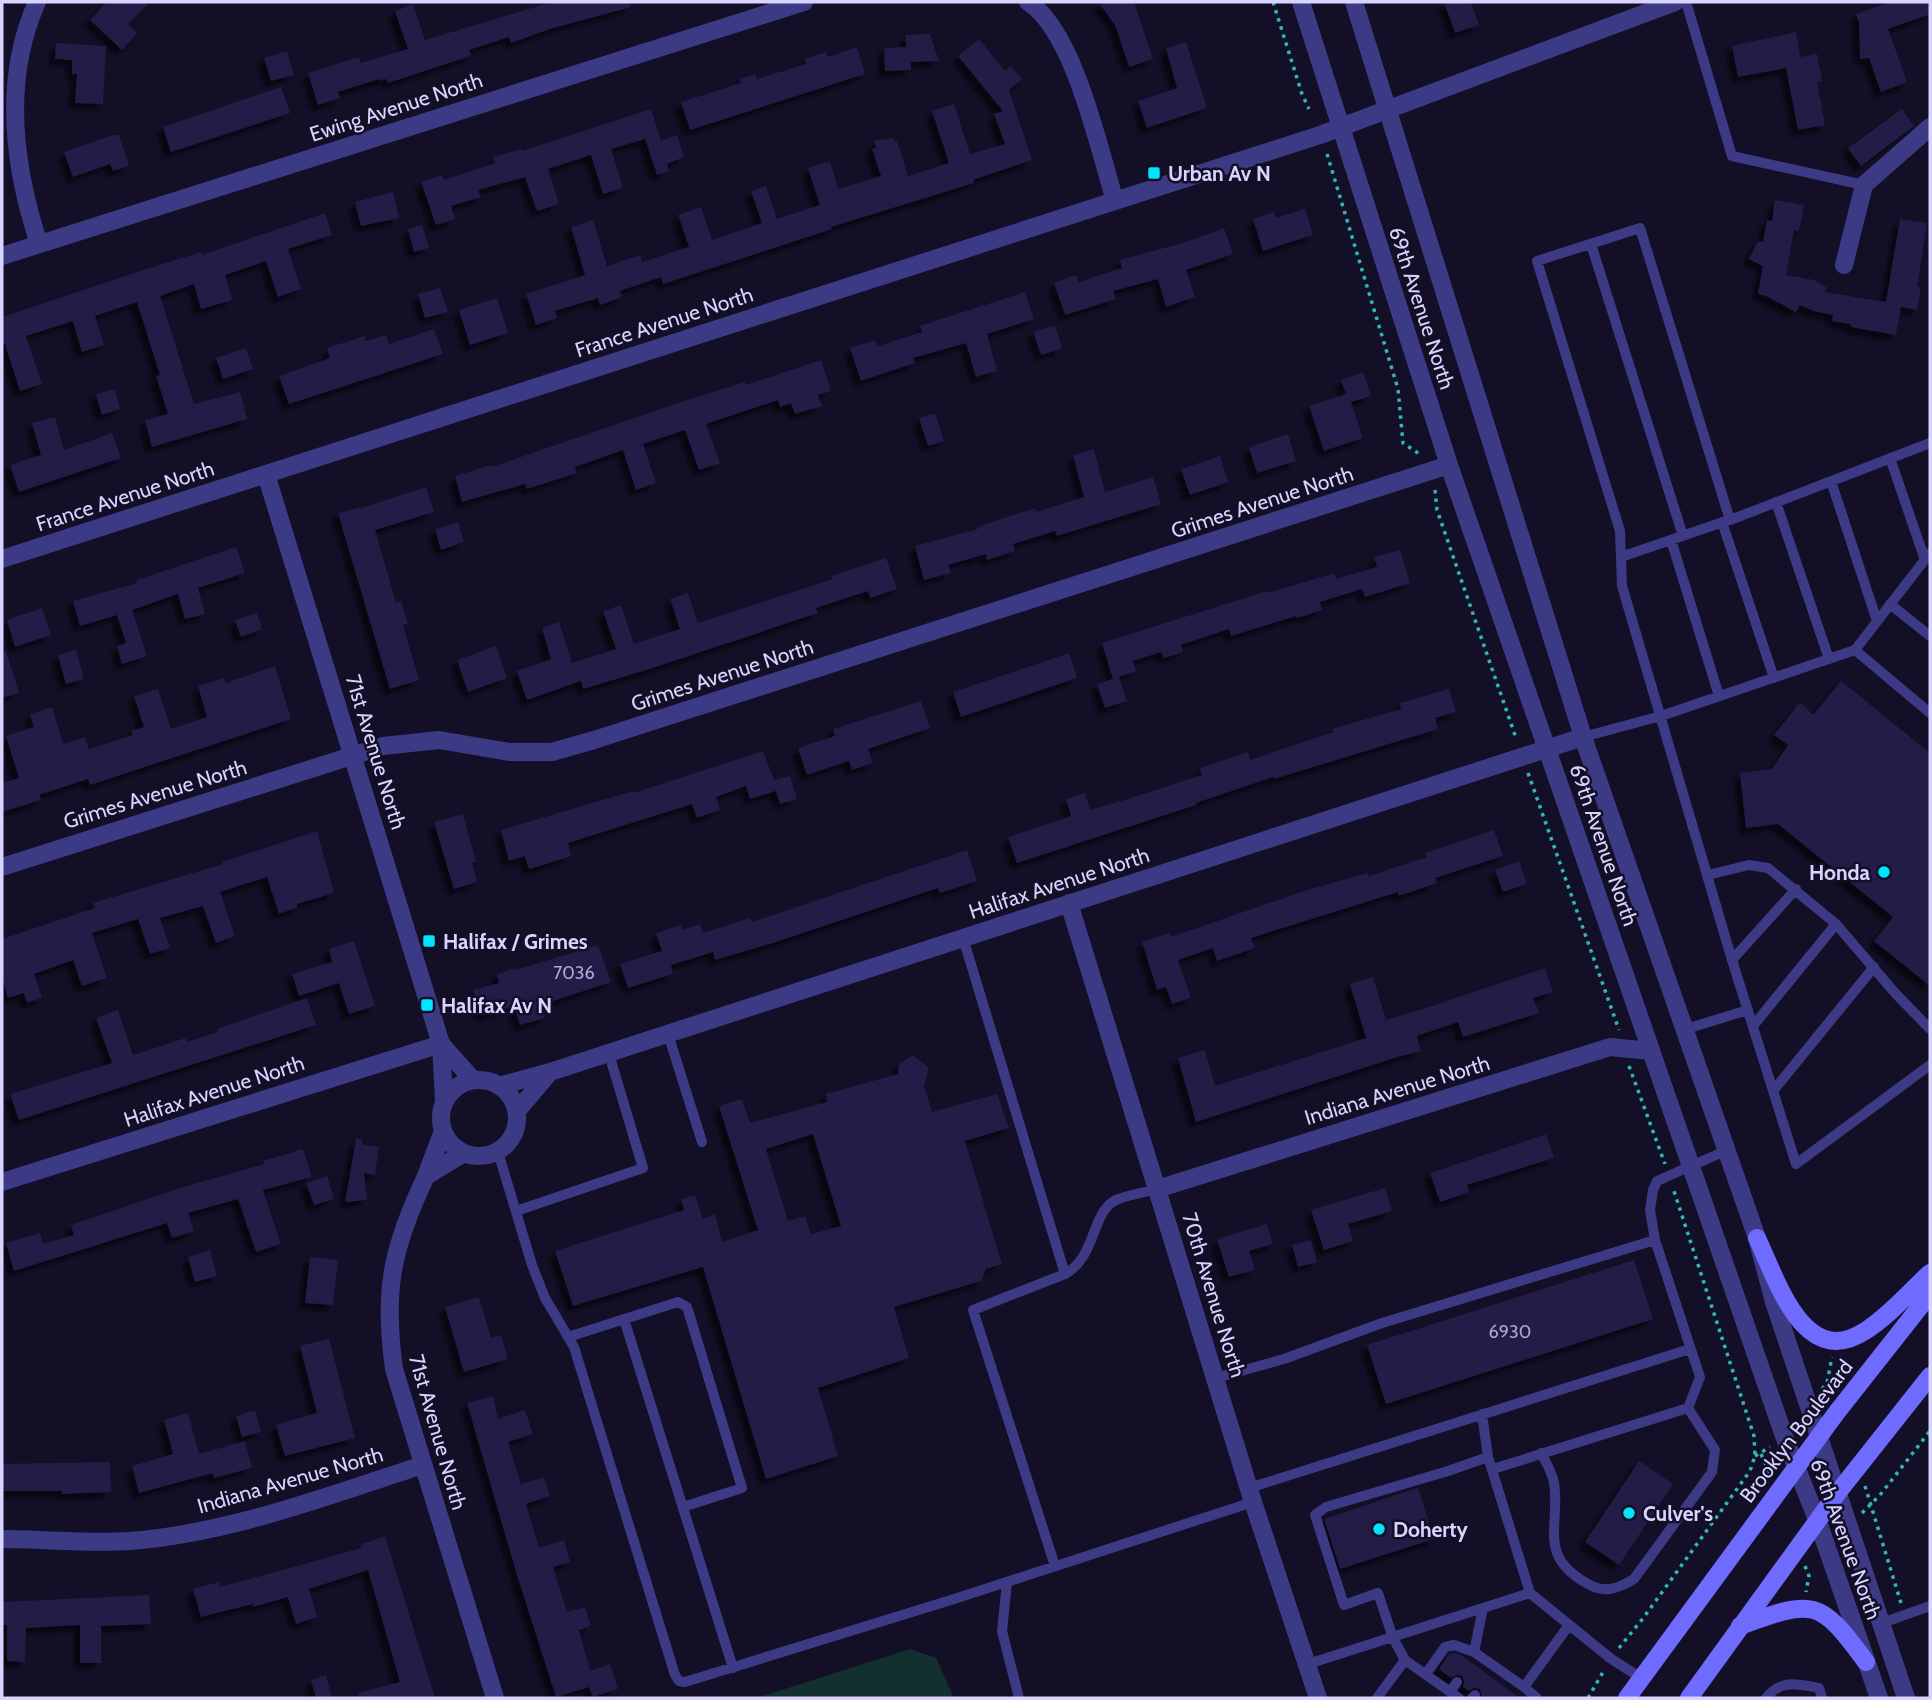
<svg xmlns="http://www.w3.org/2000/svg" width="1932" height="1700" font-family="Cabin,sans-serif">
<defs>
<filter id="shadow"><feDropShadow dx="-6" dy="6" stdDeviation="2" flood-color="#0009"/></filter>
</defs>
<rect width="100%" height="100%" fill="#130f26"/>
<path fill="#12302f" d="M910 1649 936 1658 954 1698H764L763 1696Z"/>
<path fill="#241b47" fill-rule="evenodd" filter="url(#shadow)" d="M107 2H150L128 24 137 33 122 50 90 20Z
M552 2H630L631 7 550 29 511 43 509 37 469 50 471 56 443 65 388 83 386 79 380 81 379 79 338 92 340 98 318 105 308 73 359 57 361 63 408 49 395 11 413 4 425 40Z
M1098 2H1134L1153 59 1129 67 1115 25Z
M1444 2H1471L1479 25 1455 33Z
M1891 2H1930V14L1888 29 1907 82 1881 92 1869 58 1860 59 1859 23 1856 14Z
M1796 32 1800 57 1817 54 1822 81 1817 82 1825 125 1798 130 1786 68 1738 77 1732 46Z
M930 34 939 61 911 62V70L885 71 884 48 906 47V35Z
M979 39 1005 71 1011 66 1022 79 1009 90 1032 160 973 180 974 183 831 227 832 229 728 263 663 284 661 277 620 291 622 297 600 305 598 298 555 311 557 318 536 325 526 294 585 275 571 227 593 220 607 266 640 255 642 262 689 247 678 215 701 207 712 240 762 223 751 191 766 186 777 219 820 205 808 168 830 161 838 189 881 176 872 149 876 148 874 141 894 138 895 142 897 141 908 176 949 163 932 111 954 104 970 154 1005 144 994 114 1003 111 958 56Z
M1186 42 1207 108 1147 128 1138 101 1177 88 1166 48Z
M56 43 106 46 103 104 75 103 77 74H72V60L55 59Z
M857 47 865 74 690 130 681 102 741 83 740 79 755 74 757 79 806 64 804 59 826 52 828 57Z
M287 51 294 75 271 81 264 58Z
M281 87 290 113 171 152 163 127Z
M651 109 661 141 677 135 684 157 667 164 669 171 657 175 645 139 611 149 623 188 603 194 591 155 548 169 559 204 537 211 525 177 478 190 481 197 451 206 455 219 436 225 421 182 442 175 444 180 495 163 493 157 522 149V151Z
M1902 109 1914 126 1861 166 1848 148Z
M113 135H119L129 166 113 171 110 164 73 177 64 152Z
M393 192 399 218 361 226 355 202Z
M1775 200 1804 205 1799 231 1794 230 1786 275 1814 280 1826 287 1825 292 1886 302 1900 219 1927 223 1917 287H1921L1917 310 1901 307 1896 335 1851 327V324L1832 321 1833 315 1813 311 1800 305 1796 312 1766 296 1758 294 1763 266 1749 259 1758 241 1763 242 1767 220 1772 221Z
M1305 209 1313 235 1263 251 1253 219 1274 212 1276 218Z
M325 213 332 235 288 249 301 289 278 297 266 261 225 275 232 300 201 309 194 284 160 296 194 404 240 392 247 419 152 447 145 420 168 414 156 376 160 375 137 302 95 316 104 345 82 352 73 321 26 336 42 384 20 391 5 344 2 345V317L134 273 201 252 202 255Z
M422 225 429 248 414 252 408 229Z
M1224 228 1233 254 1186 270 1195 297 1166 307 1158 279 1113 291 1116 299 1065 315 1054 283 1076 275 1079 282 1122 268 1120 260 1186 242Z
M440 288 448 312 425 318 418 294Z
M1025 292 1034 319 987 334 997 371 976 377 966 343 913 358 915 363 861 381 850 348 875 340 878 346 922 332 920 326Z
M497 298 508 333 470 345 459 310Z
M1055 325 1062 349 1041 355 1033 332Z
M434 329 443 354 289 404 279 376 330 358 327 348 365 336 366 341 386 335 389 344Z
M246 348 253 369 223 379 216 358Z
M821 360 831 391 818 395 822 406 795 414 791 403 780 407 778 400 706 424 720 463 699 470 685 430 643 444 656 483 636 490 623 450 575 467 577 473 527 489 525 484 462 502 455 476 491 465 492 467 681 402 745 382 746 385Z
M1363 372 1371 396 1351 402 1363 438 1324 451 1309 406 1346 394 1341 380Z
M115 389 120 409 102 415 96 394Z
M935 413 944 441 928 446 919 418Z
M55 417 64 450 112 433 121 458 19 492 10 465 41 455 32 423Z
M1288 434 1296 461 1257 473 1249 447Z
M1094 449 1105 492 1153 477 1161 504 1057 536 1055 531 1013 544 1015 551 987 560 986 554 948 565 951 573 924 580 915 546 978 529 977 527 1035 508 1036 512 1084 497 1073 455Z
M1220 456 1228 482 1190 495 1181 469Z
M426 487 434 512 375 530 396 603 401 601 408 624 403 625 419 680 390 689 338 513 368 506Z
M458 522 464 542 441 550 435 529Z
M236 547 245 573 198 588 205 614 185 619 178 594 132 610 147 656 122 664 117 646 126 643 117 615 80 626 73 601 137 583 136 580Z
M1400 550 1410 583 1365 597 1362 589 1320 602 1322 610 1297 618 1296 616 1231 636 1229 629 1181 645 1183 652 1164 658 1161 652 1133 661 1136 671 1113 679 1102 643 1267 591 1268 593 1335 573 1336 579 1377 567 1374 557Z
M886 558 897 589 870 598 868 591 816 608 818 613 653 668 583 689 581 681 527 700 517 671 551 659 542 628 559 622 572 663 616 649 603 611 621 605 634 644 680 629 670 599 688 593 698 623 833 579 831 576Z
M42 608 51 635 15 647 7 620Z
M257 613 262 629 241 637 235 620Z
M496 646 507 678 468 692 457 660Z
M76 650 84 679 66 684 58 655Z
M2 651H6L19 693 2 698Z
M1069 653 1077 678 961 717 953 692Z
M275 666 291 719 90 785 88 779 39 795 41 800 2 812V783L19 778 6 736 34 727 30 714 52 707 63 744 85 737 89 749 133 735 131 731 144 727 134 696 158 689 171 729 207 717 198 686 224 678 226 683Z
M1119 677 1127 701 1105 708 1097 684Z
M1841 681 1930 753V986L1874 941 1893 917 1778 824 1746 828 1740 773 1772 769 1788 745 1774 735 1800 702 1813 715Z
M1449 689 1456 712 1435 718 1438 729 1274 779 1273 777 1196 803V805L1017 863 1008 837 1071 816 1066 799 1085 793 1090 810 1128 799 1202 775 1200 768 1248 752 1250 760 1333 732 1332 729 1401 709 1400 703Z
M921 701 930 728 868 749 873 763 852 770 849 761 807 775 798 748 835 736 833 729Z
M763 751 774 780 790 776 797 799 780 804 776 791 750 799 746 786 716 797 720 810 697 818 692 804 568 843 571 856 549 863 529 869 525 856 509 861 501 830 633 791 634 793Z
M463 814 476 862 472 863 477 882 454 889 434 822Z
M1494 830 1503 856 1435 878 1437 883 1399 896 1398 892 1251 938 1255 948 1217 961 1213 948 1178 960 1191 998 1172 1004 1166 987 1157 990 1142 942 1169 933 1171 937 1307 890 1368 873 1369 876 1427 857 1425 853Z
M317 831 334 893 297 904 298 907 279 914 267 877 220 892 235 936 216 943 203 906 160 918 170 948 150 954 138 919 92 933 107 978 82 986 73 960 34 974 42 998 27 1003 24 993 8 998 2 978V939L95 908 93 903 223 864 222 862Z
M967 850 977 881 940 893 938 888 776 942 715 960 713 952 671 965 673 974 628 988 620 964 662 951 656 933 681 925 682 930 700 924 703 933 750 918 752 922Z
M1519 861 1527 884 1503 892 1495 870Z
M354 941 375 1006 349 1014 339 983 299 996 292 974 332 962 329 949Z
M598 945 611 982 541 1005 545 1018 520 1025 514 1006 481 1016 473 990 499 983 497 974 516 968V970Z
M1545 968 1553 992 1533 998 1539 1013 1463 1037 1458 1022 1417 1036 1421 1051 1394 1058 1196 1122 1178 1058 1205 1050 1215 1086 1366 1038 1350 984 1373 977 1386 1020 1429 1007Z
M307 998 316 1025 19 1120 10 1094 112 1063 96 1018 118 1010 133 1055 186 1038 187 1042 218 1032 217 1029Z
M913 1055 929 1068 924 1086 932 1112 997 1094 1009 1128 965 1141 1002 1264 986 1269 981 1281 894 1307 909 1358 818 1388 838 1456 766 1479 703 1267 573 1306 555 1251 684 1210 681 1199 695 1195 703 1219 715 1214 722 1242 758 1230 719 1106 742 1099 750 1123 827 1102 826 1094 898 1074 899 1064ZM813 1134 841 1226 811 1234 805 1216 788 1221 766 1149Z
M1546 1134 1554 1158 1467 1185 1469 1192 1440 1202 1430 1173Z
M356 1139H362V1144L379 1147 375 1175 364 1173 367 1200 345 1202Z
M303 1149 312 1177 263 1190 281 1244 256 1252 238 1199 188 1213 194 1231 172 1238 167 1223 14 1271 6 1243 40 1233 43 1244 74 1235 71 1225 180 1188 264 1164 263 1161Z
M327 1176 334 1199 314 1205 306 1183Z
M1385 1188 1392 1211 1348 1224 1353 1241 1324 1250 1311 1210Z
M1267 1224 1273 1244 1249 1251 1255 1270 1229 1277 1217 1239Z
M1311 1240 1317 1262 1298 1267 1292 1245Z
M210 1250 217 1276 195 1282 188 1257Z
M310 1257 338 1260 333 1305 305 1303Z
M1634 1260 1653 1319 1386 1404 1367 1345Z
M479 1297 491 1338 501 1335 508 1359 464 1372 445 1307Z
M329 1339 355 1438 285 1456 276 1425 317 1413 300 1346Z
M493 1396 498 1419 525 1410 533 1434 508 1442 521 1484 544 1477 550 1496 526 1504 539 1548 564 1540 570 1562 553 1567 567 1612 585 1607 591 1626 579 1630 590 1671 610 1664 618 1689 593 1697 589 1687 556 1697 517 1575 467 1403Z
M255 1410 261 1432 242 1437 236 1416Z
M188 1413 199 1454 245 1441 252 1468 214 1478 213 1473 139 1493 132 1466 173 1454 164 1420Z
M1639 1461 1673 1484 1619 1565 1585 1542Z
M110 1462 111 1492 62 1494V1491H2V1464Z
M1418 1488 1434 1539 1340 1569 1324 1519Z
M385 1536 435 1698H359L358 1693 400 1682 368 1570 309 1589 317 1617 296 1624 288 1597 253 1607V1604L201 1617 193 1589 219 1582 220 1587 290 1568 361 1548 360 1545Z
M149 1595 151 1624 101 1626V1663H80V1625L26 1628 25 1662 7 1661V1625H2V1602Z
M1454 1653 1461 1655 1520 1698H1482L1480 1689 1474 1688 1469 1691 1463 1687 1464 1682 1462 1676 1457 1675 1451 1678 1439 1669 1449 1654Z
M326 1675 332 1698H316L311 1680Z"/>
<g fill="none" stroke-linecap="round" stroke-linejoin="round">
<path stroke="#2fb8b0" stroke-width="3.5" stroke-dasharray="3.5 5" stroke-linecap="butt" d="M1273 2 1302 94 1309 109
M1327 154 1398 389 1403 443 1421 455
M1435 490 1437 510 1516 738
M1528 773 1619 1030
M1629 1066 1665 1164
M1822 1389 1827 1383 1832 1357
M1761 1454 1770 1474
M1755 1456 1770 1447
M1865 1486 1901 1603
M1862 1513 1880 1495 1930 1431
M1805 1566 1809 1576 1806 1592
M1619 1648 1644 1617 1750 1471 1755 1456 1754 1436 1673 1188
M1588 1698 1603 1672"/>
<path stroke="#3d3a85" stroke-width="10" d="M1686 2 1732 156 1864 185
M1591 244 1683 536
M1930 443 1730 520 1640 228 1537 261 1620 531 1622 586 1732 960 1796 1164 1930 1065
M1890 458 1925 560
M1831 481 1877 621
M1776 502 1829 659
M1722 522 1774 678
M1671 540 1719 696
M1621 557 1726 521
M1890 604 1930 636
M1855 650 1930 553
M1583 737 1661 716 1855 650 1930 713
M1708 875 1749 865 1768 868 1836 924 1895 993 1930 1029
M963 938 1065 1274 973 1310 1055 1566
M1732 960 1796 889
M1753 1026 1836 924
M1686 1029 1748 1010
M668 1034 702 1142
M1773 1091 1874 967
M498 1152 532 1265 545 1298 574 1347 675 1675 679 1681 685 1682 951 1600 1253 1502
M516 1211 643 1168 609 1054
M1065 1274C1096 1257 1091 1215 1114 1201 1125 1195 1144 1193 1157 1189
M624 1319 733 1668
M568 1337 678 1302 687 1307 742 1488 683 1507
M1216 1378 1284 1359 1382 1323 1655 1240
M1482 1414 1488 1457 1530 1593 1610 1658 1641 1678
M1541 1453C1546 1462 1552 1472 1554 1483 1561 1526 1536 1555 1588 1584 1605 1594 1619 1588 1634 1579L1712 1472 1715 1450 1688 1408
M1493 1469 1688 1408 1700 1377 1655 1240 1650 1210 1653 1190 1657 1181 1725 1151
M1249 1488 1690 1349
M1007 1582 1002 1631 1019 1698
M1483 1608 1474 1652 1524 1687
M1882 1623 1930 1606
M1308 1664 1530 1593
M1426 1674 1445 1647 1454 1645 1474 1652
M1450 1692 1457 1682
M1377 1698 1405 1660
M1459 1698 1405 1660 1393 1638 1378 1593 1344 1605 1315 1515 1326 1507 1448 1471 1488 1457
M1472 1698 1475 1695
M1537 1698 1524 1687 1569 1625
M1766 1698C1781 1679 1798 1684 1819 1688L1822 1698"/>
<path stroke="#3d3a85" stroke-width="18" d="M37 2C2 80 13 165 39 244
M1028 2C1074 31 1099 149 1115 201
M1389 109 1675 2
M2 256 804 2
M1844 265 1864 185 1930 127
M266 474 441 1044 444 1101
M2 867 383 746 439 740 509 752H552L594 740 1449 465
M1069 903 1253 1502 1318 1698
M441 1044 473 1080
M550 1072 1583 737
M441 1118a38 38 0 1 1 76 0a38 38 0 1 1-76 0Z
M499 1086 550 1072 517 1111
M443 1131 426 1176 464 1153
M426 1176C392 1248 383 1290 394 1369L495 1698
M2 1182 441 1044
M1157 1189 1610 1047 1651 1051
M2 1539C44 1539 87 1544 130 1541 231 1533 327 1496 423 1465"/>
<path stroke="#3d3a85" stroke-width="18" d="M1301 2 1449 465 1784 1436 1818 1522 1879 1698
M1354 2 1583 737 1757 1238 1774 1302 1906 1698
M2 559 1320 135 1389 109"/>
<path stroke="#6f6bff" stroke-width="18" d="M1757 1238C1777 1280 1804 1371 1865 1331 1889 1316 1909 1292 1930 1273
M1740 1626C1814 1599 1819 1598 1866 1662
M1627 1698 1837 1412 1930 1294
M1689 1698 1839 1491 1930 1376"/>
</g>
<g fill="#00e5ff" stroke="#130f26" stroke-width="2.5">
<rect x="1147" y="166" width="14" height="14" rx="3.5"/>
<circle cx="1884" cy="872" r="7"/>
<rect x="422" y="934" width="14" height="14" rx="3.5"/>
<rect x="420" y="998" width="14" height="14" rx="3.5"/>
<circle cx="1629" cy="1513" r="7"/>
<circle cx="1379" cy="1529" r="7"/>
</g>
<g text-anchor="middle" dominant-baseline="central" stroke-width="5" stroke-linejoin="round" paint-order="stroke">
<g font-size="18" fill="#aca6d1">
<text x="574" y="973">7036</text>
<text x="1510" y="1332">6930</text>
</g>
<g font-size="21" fill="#d9d4ff" stroke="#130f26">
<text transform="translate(396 107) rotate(-18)">Ewing Avenue North</text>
<text transform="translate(1422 308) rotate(72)">69th Avenue North</text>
<text transform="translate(664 322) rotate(-18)">France Avenue North</text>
<text transform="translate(125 496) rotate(-18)">France Avenue North</text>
<text transform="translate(1262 502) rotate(-18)">Grimes Avenue North</text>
<text transform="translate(722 675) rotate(-18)">Grimes Avenue North</text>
<text transform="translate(376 752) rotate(73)">71st Avenue North</text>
<text transform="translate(155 794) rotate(-17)">Grimes Avenue North</text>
<text transform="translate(1604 845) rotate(71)">69th Avenue North</text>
<text transform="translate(1059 883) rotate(-18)">Halifax Avenue North</text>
<text transform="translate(1397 1090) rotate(-17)">Indiana Avenue North</text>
<text transform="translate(214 1091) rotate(-18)">Halifax Avenue North</text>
<text transform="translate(1214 1295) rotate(73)">70th Avenue North</text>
<text transform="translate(1796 1431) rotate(-53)">Brooklyn Boulevard</text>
<text transform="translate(438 1432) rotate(74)">71st Avenue North</text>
<text transform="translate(290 1480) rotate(-16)">Indiana Avenue North</text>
<text transform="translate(1846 1539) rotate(70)">69th Avenue North</text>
</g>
<g font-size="21" font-weight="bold" fill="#d9d4ff" stroke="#130f26" text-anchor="start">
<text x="1168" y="173">Urban Av N</text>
<text x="1870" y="872" text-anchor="end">Honda</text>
<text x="443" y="941">Halifax / Grimes</text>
<text x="441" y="1005">Halifax Av N</text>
<text x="1643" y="1513">Culver's</text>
<text x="1393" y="1529">Doherty</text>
</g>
</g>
<rect width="1932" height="1700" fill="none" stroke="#d9d4ff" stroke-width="7"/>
</svg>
